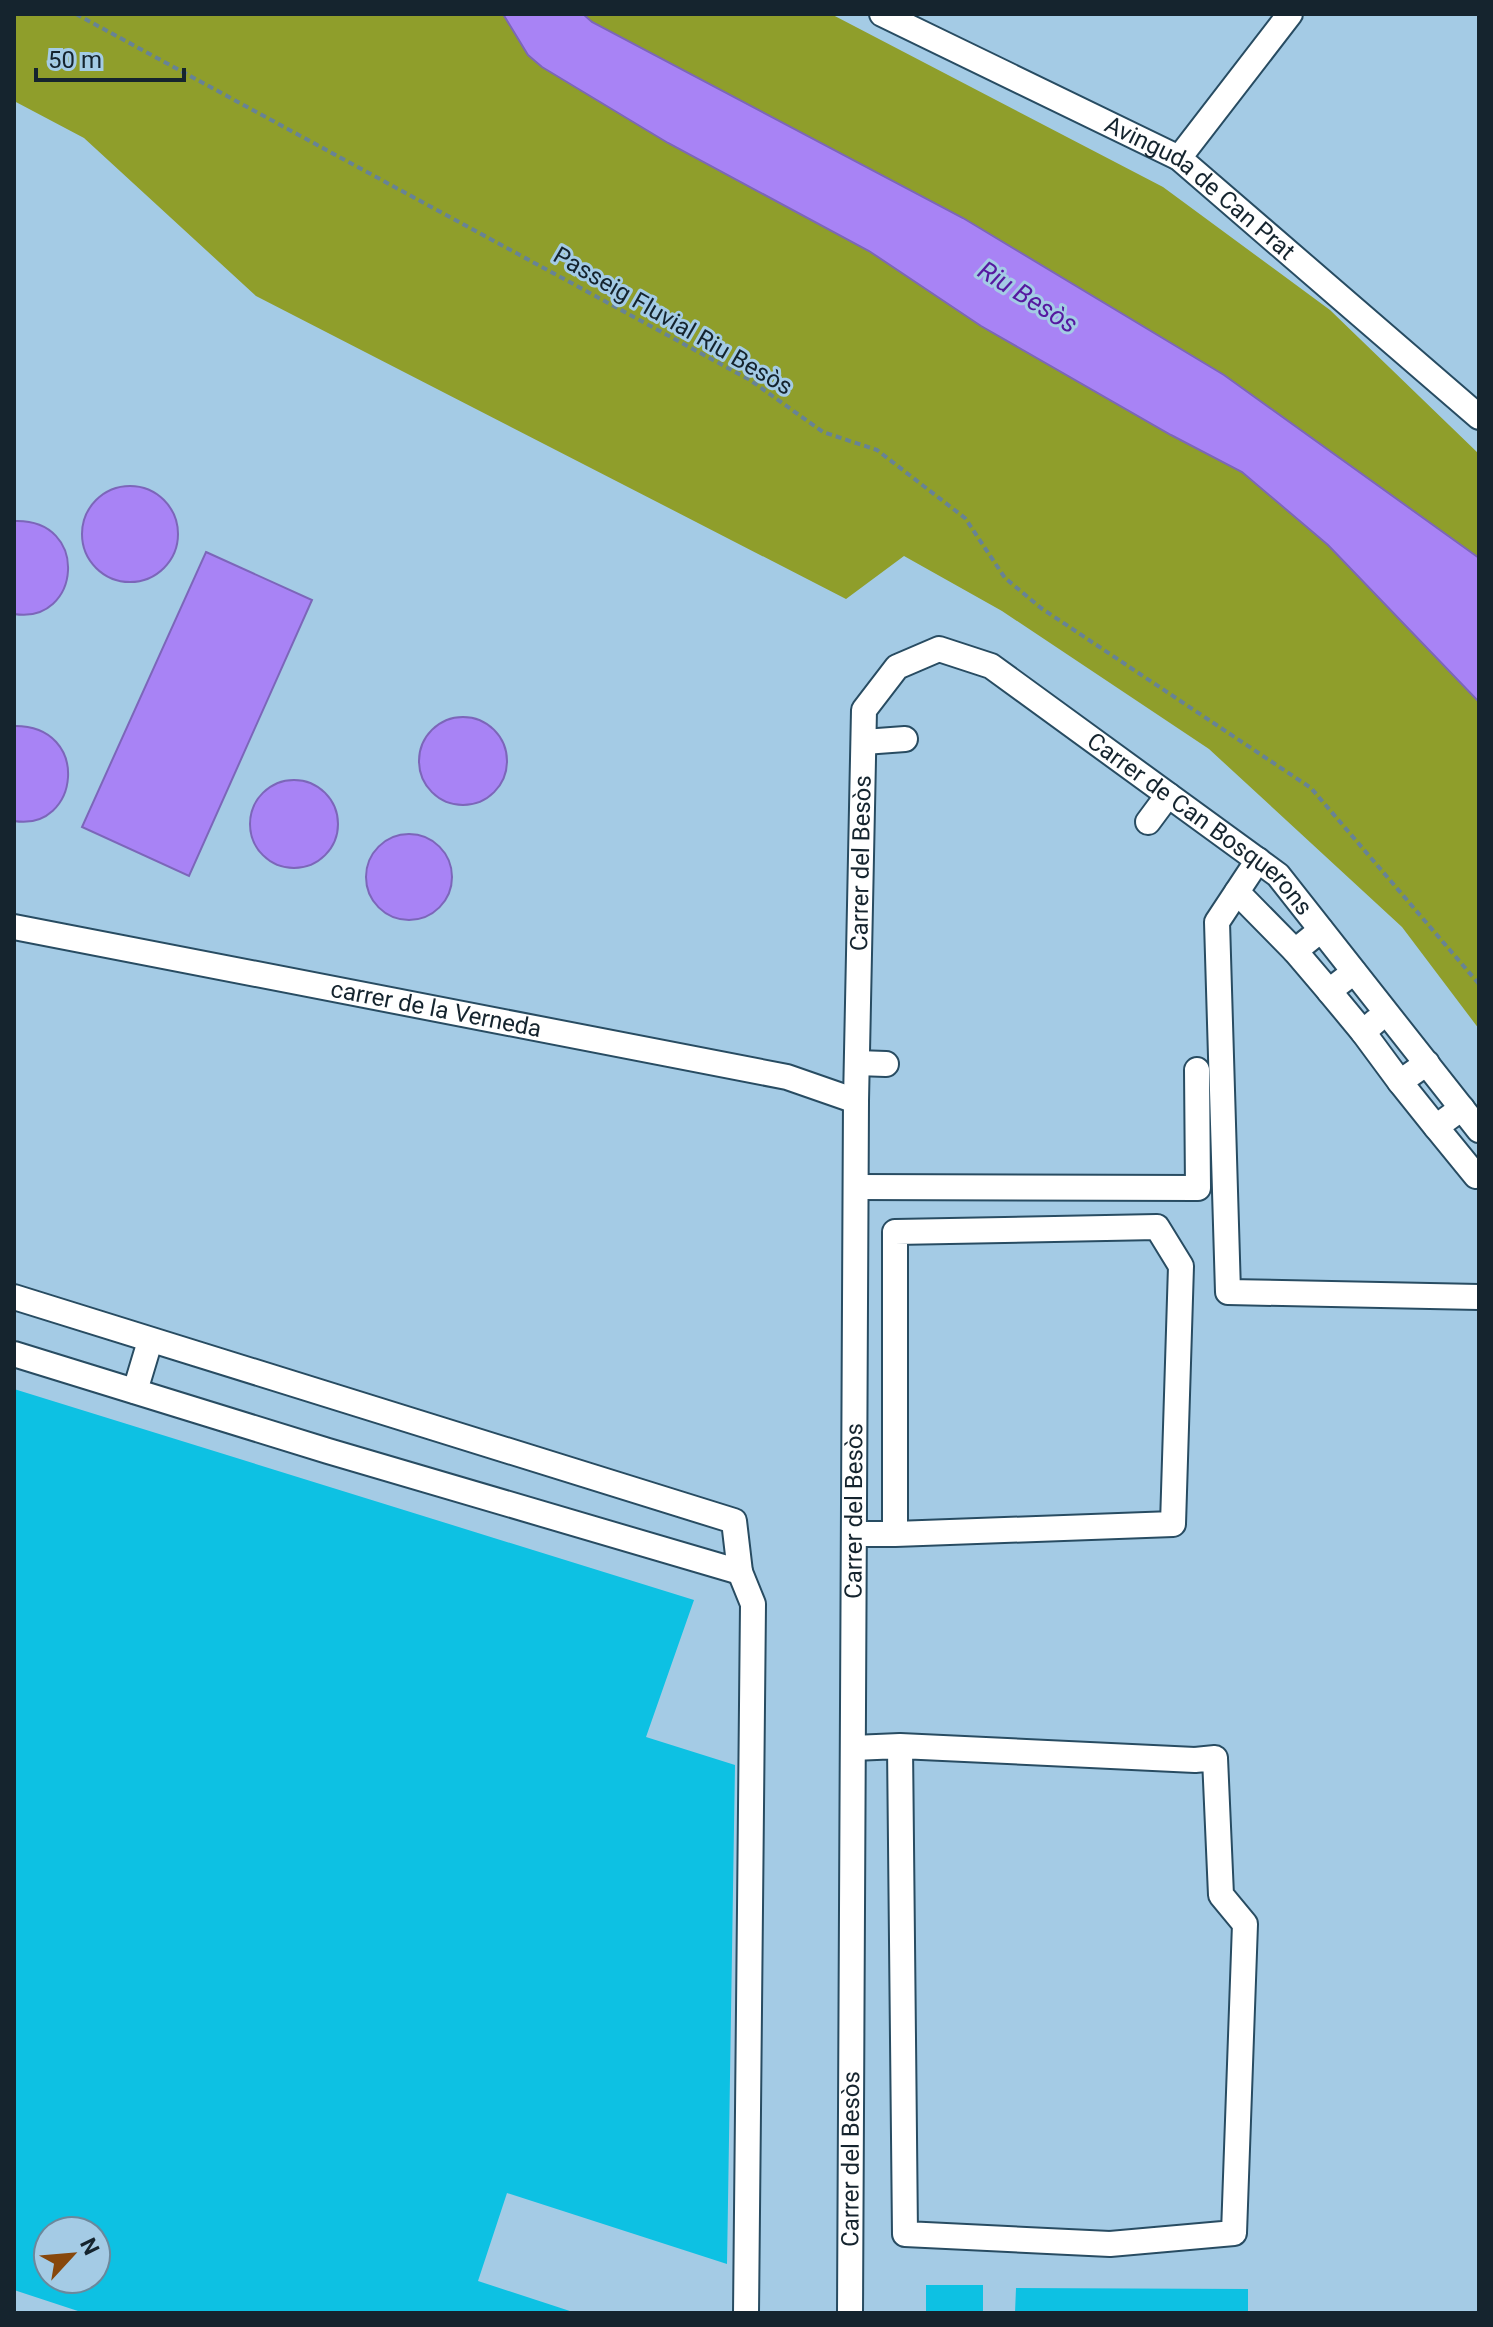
<svg xmlns="http://www.w3.org/2000/svg" width="1493" height="2327" font-family="Roboto,sans-serif">
<rect width="100%" height="100%" fill="#a4cbe5"/>
<path fill="#8f9e2b" d="M14 14H503L528 55 542 67 668 143 869 251 981 326 1171 435 1242 472 1328 545 1479 702V1029L1402 927 1209 749 1002 611 904 556 846 599 256 296 84 138 14 101Z
M583 14H831L1163 187 1330 310 1479 454V558L1242 388 592 22Z"/>
<path fill="#a883f5" stroke="#7c66b9" stroke-width="2" d="M503 14H583L592 22 963 218 1224 375 1479 558V702L1328 545 1242 472 1171 435 981 326 869 251 668 143 542 67 528 55Z
M82 534a48 48 0 1 1 96 0a48 48 0 1 1-96 0Z
M14 521C91 518 81 625 14 614Z
M206 552 312 600 189 876 82 827Z
M419 761a44 44 0 1 1 88 0a44 44 0 1 1-88 0Z
M14 726C92 725 80 832 14 821Z
M250 824a44 44 0 1 1 88 0a44 44 0 1 1-88 0Z
M366 877a43 43 0 1 1 86 0a43 43 0 1 1-86 0Z"/>
<path fill="#0dc1e3" fill-rule="evenodd" d="M14 1389 694 1600 646 1737 735 1765 727 2264 507 2193 478 2281 576 2313H84L14 2290ZM48 2231H96V2279H48Z
M926 2285H983V2313H926Z
M1016 2288 1248 2289V2313H1015Z"/>
<g fill="none" stroke-linecap="round" stroke-linejoin="round">
<defs>
<g id="minor">
<path id="s1" d="M882 14 1179 158 1479 417"/>
<path d="M1179 158 1290 14"/>
<path d="M864 742 905 739"/>
<path d="M1148 822 1168 795"/>
<path d="M1258 860 1217 922 1228 1292 1479 1297"/>
<path d="M1237 892 1295 951 1321 930"/>
<path id="s2" d="M14 927 787 1077 856 1101"/>
<path d="M1295 951 1329 991 1354 972"/>
<path d="M1329 991 1363 1032 1376 1021"/>
<path d="M1363 1032 1400 1082 1427 1063"/>
<path d="M857 1063 886 1064"/>
<path d="M1400 1082 1436 1127 1462 1108"/>
<path d="M1436 1127 1476 1176 1479 1173"/>
<path d="M857 1187 1198 1188 1197 1070"/>
<path d="M14 1297 734 1521 740 1572 328 1451 14 1354"/>
<path d="M135 1391 150 1341"/>
<path d="M855 1534H895V1232L1157 1227 1181 1266 1173 1524 895 1534"/>
<path d="M740 1572 753 1604 746 2313"/>
<path d="M853 1748 900 1746 1195 1760 1215 1758 1221 1895 1245 1924 1234 2233 1110 2244 905 2234 900 1746"/>
<path id="s3" d="M850 2313 856 1101 864 710 897 667 939 649 991 666 1278 875 1479 1130"/>
</g>
</defs>
<use href="#minor" stroke="#284c62" stroke-width="28"/>
<path stroke="#678396" stroke-width="4" stroke-dasharray="6 4" stroke-linecap="butt" d="M76 14 750 380 823 432 877 450 965 518 1005 578 1041 608 1311 788 1479 984"/>
<use href="#minor" stroke="#fff" stroke-width="24"/>
</g>
<g text-anchor="middle" dominant-baseline="central" stroke-width="6" stroke-linejoin="round" paint-order="stroke">
<g font-size="24" fill="#15242e" stroke="#a4cbe5">
<text stroke="none"><textPath href="#s1" startOffset="364">Avinguda de Can Prat</textPath></text>
<text transform="translate(673 321) rotate(30)">Passeig Fluvial Riu Besòs</text>
<text stroke="none"><textPath href="#s3" startOffset="2020">Carrer de Can Bosquerons</textPath></text>
<text stroke="none"><textPath href="#s3" startOffset="1450">Carrer del Besòs</textPath></text>
<text stroke="none"><textPath href="#s2" startOffset="430">carrer de la Verneda</textPath></text>
<text stroke="none"><textPath href="#s3" startOffset="802">Carrer del Besòs</textPath></text>
<text stroke="none"><textPath href="#s3" startOffset="154">Carrer del Besòs</textPath></text>
</g>
<g font-size="26" font-style="italic" fill="#5618a0" stroke="#a4cbe5">
<text transform="translate(1028 297) rotate(32)">Riu Besòs</text>
</g>
</g>
<rect width="1493" height="2327" fill="none" stroke="#15242e" stroke-width="32"/>
<g transform="translate(72 2255) rotate(64)"><circle r="38" fill="#a4cbe5" stroke="#6b889c" stroke-width="2"/>
<path d="M0-6L14 30L0 20L-14 30Z" fill="#87480c"/>
<text y="-12" font-size="22" font-weight="bold" text-anchor="middle" fill="#15242e">N</text>
</g>
<path d="M36 68v12h148v-12" fill="none" stroke="#15242e" stroke-width="4"/>
<text x="48" y="68" font-size="24" fill="#15242e" stroke="#a4cbe5" stroke-width="6" paint-order="stroke">50 m</text>
</svg>
